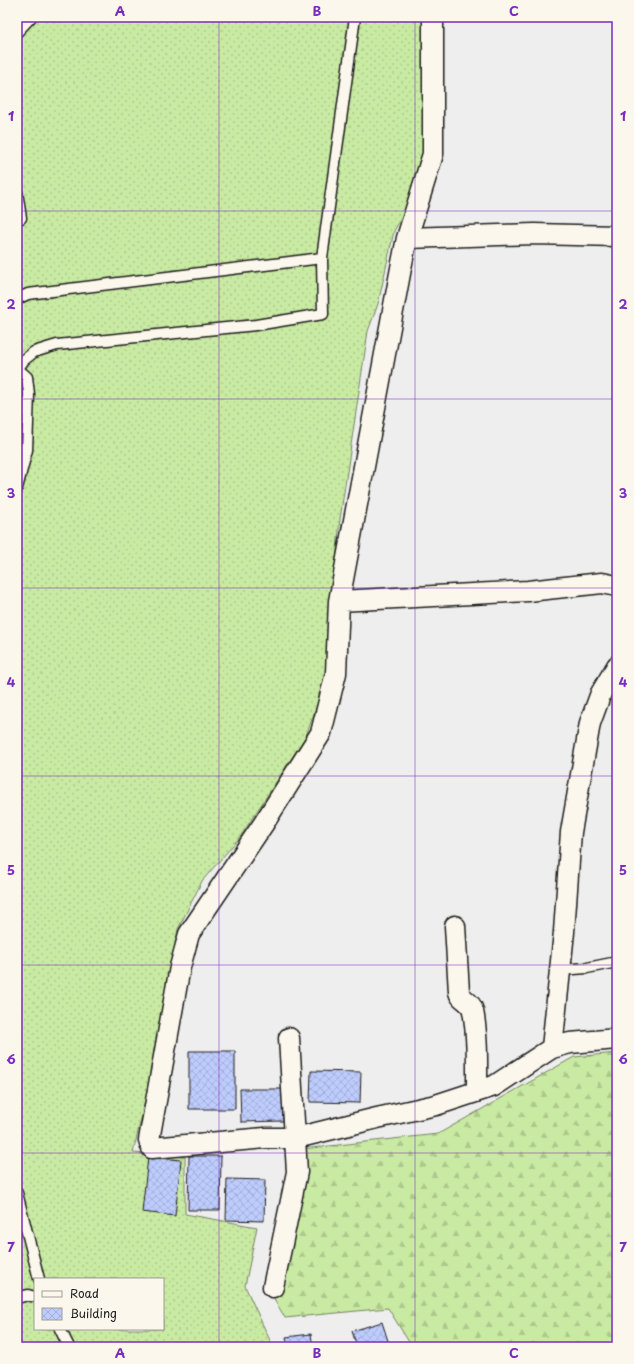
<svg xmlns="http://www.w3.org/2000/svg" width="634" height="1364" font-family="'Playpen Sans',sans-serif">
<defs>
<pattern id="grass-dots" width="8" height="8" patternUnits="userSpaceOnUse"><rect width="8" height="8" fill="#c9eaa3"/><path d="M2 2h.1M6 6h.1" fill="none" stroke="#acc88c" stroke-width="1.8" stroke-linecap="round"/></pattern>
<pattern id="forest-firs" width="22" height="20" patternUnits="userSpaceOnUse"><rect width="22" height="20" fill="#c9eaa3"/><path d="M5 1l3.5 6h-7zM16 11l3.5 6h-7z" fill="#acc88c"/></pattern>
<pattern id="building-cross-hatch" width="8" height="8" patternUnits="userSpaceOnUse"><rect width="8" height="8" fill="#beccfd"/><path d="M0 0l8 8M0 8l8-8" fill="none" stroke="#a3afd8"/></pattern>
</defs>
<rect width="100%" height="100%" fill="#efeeef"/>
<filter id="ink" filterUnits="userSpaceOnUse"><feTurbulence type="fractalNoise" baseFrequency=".025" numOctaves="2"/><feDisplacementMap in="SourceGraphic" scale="8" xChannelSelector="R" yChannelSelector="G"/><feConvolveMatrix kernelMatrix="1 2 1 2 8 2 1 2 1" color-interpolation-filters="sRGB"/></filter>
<g filter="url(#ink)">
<path fill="url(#grass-dots)" stroke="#728360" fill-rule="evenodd" d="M17 17H428L422 181 394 231 378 304 368 331 340 519 324 685 306 736 240 837 202 881 178 929 150 1080 133 1153 185 1157V1214L257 1227 245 1286 273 1347H17ZM35 1279H163V1329H35Z"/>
<path fill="url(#forest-firs)" stroke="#728360" d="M617 1053V1347H412L388 1308 285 1318 264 1281 293 1150 438 1134 574 1057Z"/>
<path fill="url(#building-cross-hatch)" stroke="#1c1c1c" d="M189 1051H235V1109H189Z
M311 1071 361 1072 360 1103 310 1102Z
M240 1089H283V1121L241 1122Z
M189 1156H221L220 1210H188Z
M148 1157 181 1160 175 1216 142 1212Z
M227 1179 265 1180 264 1221 226 1220Z
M382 1322 390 1347H357L352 1331Z
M311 1334 313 1347H288L286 1337Z"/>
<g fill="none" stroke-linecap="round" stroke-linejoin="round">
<defs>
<path id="service" d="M17 32 31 17
M17 192 21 218
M17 299 28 294 322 258
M18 369 27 377 29 394 27 450
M17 370 24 360 34 352 57 345 256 325 323 314 322 258 355 17
M17 447 27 450 17 488
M560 970 587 968 617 962
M17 1193 39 1279
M17 1298 28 1295 35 1297
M60 1329 69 1347"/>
<path id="minor" d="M433 17V154L407 238 401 268 339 601 336 673 321 733 264 823 189 934 180 967 149 1140 150 1144 152 1148 265 1138H296L377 1118 436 1105 494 1086 552 1048 570 1043 617 1039
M407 238 534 234 617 236
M339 601 528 591 602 583 617 586
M455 926 459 992C461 1001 471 1000 473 1011 478 1037 477 1065 477 1091
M552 1048 564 932 571 832 590 723 601 693 617 666
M273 1287 297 1172 289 1038"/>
</defs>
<use href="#service" stroke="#1c1c1c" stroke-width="13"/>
<use href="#minor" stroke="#1c1c1c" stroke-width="23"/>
<use href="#service" stroke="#fbf7ec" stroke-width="10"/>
<use href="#minor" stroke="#fbf7ec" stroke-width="20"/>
</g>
</g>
<path fill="none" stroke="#7b2cbf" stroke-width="1" stroke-opacity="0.55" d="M219 17V1347M415 17V1347M17 211H617M17 399H617M17 588H617M17 776H617M17 965H617M17 1153H617"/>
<rect width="634" height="1364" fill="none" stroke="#fbf7ec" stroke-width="44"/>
<rect x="34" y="1278" width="130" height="52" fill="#fbf7ec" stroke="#a29f99"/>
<rect x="42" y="1291" width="20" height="6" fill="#fbf7ec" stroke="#a29f99"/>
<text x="70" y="1298" font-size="12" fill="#1c1c1c">Road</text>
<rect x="42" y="1308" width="20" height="12" fill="url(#building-cross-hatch)" stroke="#a29f99"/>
<text x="70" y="1318" font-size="12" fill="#1c1c1c">Building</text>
<rect x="22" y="22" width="590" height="1320" fill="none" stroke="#7b2cbf" stroke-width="1.5"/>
<g font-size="13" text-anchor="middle" font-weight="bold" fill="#7b2cbf">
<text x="120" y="16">A</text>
<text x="317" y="16">B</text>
<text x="514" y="16">C</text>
<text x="11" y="121">1</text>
<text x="623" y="121">1</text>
<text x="11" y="309">2</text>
<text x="623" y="309">2</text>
<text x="11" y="498">3</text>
<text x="623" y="498">3</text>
<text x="11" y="687">4</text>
<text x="623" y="687">4</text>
<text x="11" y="875">5</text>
<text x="623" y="875">5</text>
<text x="11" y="1064">6</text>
<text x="623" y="1064">6</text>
<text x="11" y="1252">7</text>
<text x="623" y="1252">7</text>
<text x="120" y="1358">A</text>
<text x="317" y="1358">B</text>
<text x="514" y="1358">C</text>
</g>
</svg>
